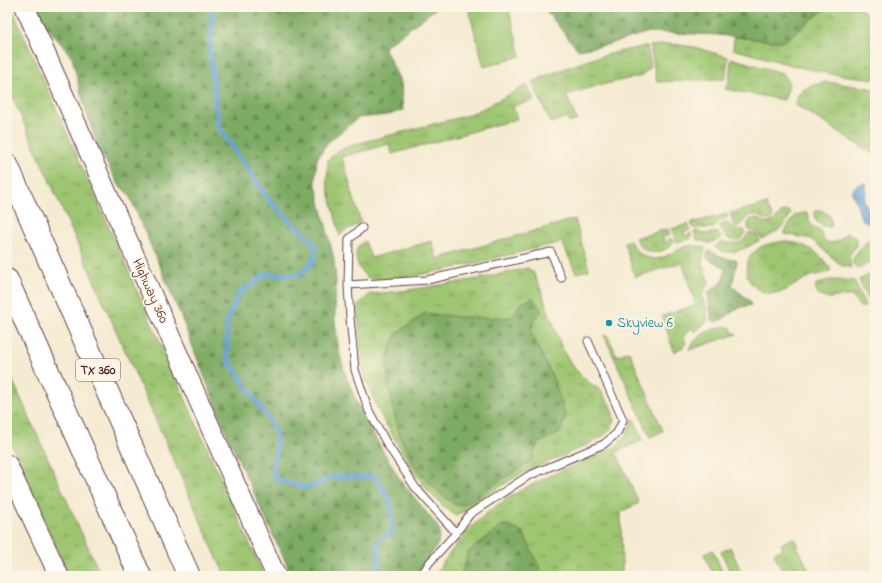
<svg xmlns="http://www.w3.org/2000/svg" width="882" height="583" font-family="'Indie Flower',sans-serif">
<defs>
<pattern id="grass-tufts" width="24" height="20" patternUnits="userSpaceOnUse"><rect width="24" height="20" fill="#9ec672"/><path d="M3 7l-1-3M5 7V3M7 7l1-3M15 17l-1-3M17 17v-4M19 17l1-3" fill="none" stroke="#83a05e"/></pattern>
<pattern id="forest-firs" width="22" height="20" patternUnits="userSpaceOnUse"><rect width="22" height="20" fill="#7eab64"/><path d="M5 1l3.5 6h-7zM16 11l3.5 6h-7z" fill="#698b53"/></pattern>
<pattern id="water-waves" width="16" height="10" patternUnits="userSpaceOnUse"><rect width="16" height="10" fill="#65a0d5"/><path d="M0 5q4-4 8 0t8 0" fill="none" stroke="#5582ad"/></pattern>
</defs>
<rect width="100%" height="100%" fill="#fcf5e5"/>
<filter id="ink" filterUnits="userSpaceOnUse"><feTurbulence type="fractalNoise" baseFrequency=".025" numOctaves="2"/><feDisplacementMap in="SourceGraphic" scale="8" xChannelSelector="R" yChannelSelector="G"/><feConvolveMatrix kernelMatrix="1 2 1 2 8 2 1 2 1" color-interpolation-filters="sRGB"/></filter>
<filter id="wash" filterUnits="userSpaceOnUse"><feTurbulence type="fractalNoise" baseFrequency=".012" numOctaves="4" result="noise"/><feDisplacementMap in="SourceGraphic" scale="16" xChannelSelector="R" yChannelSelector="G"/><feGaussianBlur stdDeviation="0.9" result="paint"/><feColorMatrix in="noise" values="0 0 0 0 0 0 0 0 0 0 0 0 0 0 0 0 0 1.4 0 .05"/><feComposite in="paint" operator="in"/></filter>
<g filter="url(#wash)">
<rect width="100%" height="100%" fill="#f5ebd2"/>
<path fill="url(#grass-tufts)" stroke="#74724e" d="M7 7H11L264 576H225L7 85Z
M827 7H857L864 11 875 27V79L832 74 802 68 733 49 734 37 773 41H784Z
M669 44 694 47 728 57 725 79 657 82 650 46Z
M647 46 651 67 641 76 596 86 566 95 577 120 569 123 566 117 551 123 532 82C570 65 606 53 647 46Z
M731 58 782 73C792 81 788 90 784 100L725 89 729 82Z
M828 82 875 89V155L796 105C796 102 797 98 798 95 805 86 818 83 828 82Z
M527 85 534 100 513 106 517 119 392 154 389 144 342 157 361 223 344 231 340 236 327 183 328 160 337 151 359 143 465 116 482 109Z
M767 204V207L773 216 771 220C763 220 757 212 749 216 742 219 743 228 734 226L730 213Z
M816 210H821L829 215 832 224 831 227C822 227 810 221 816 210Z
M783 211H789L791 213C785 227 776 233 762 239L758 234 748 229V224L750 220 756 218C759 219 762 221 765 222 774 225 777 216 783 211Z
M804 213H806L809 215C808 224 812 227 820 230L824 241C835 245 839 241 846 233L854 236C860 244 854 248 849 256L851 268 841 265 811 239 785 234V231L795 215Z
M727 214V218L720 220 714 228H693L691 223Z
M575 219 589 270 576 273 562 242C510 254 458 269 405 277 396 278 379 282 371 279 363 276 357 266 356 257 356 249 358 245 365 241L371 258 432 241 437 259Z
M726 222 736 230H744L745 232C738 249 723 238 719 226L722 223Z
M688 224 690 230 684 232 685 236 691 233V239L677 242H676L671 229Z
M668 229 670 235 663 237 665 243 669 241 668 239H672L673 244C658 256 644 256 635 238Z
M696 231 707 234 717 232 721 237 720 239 709 243 697 240 694 232Z
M749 233 756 235 760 240C746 248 729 259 715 247L721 242C738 243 738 247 749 233Z
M875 236V260L859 268H856L852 261C857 250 865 242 875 236Z
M630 240C636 253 649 263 664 257 679 250 688 241 705 248L702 263 709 283 702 294 703 300 707 309V321L695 332 691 328 683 337 686 343 683 347 674 352 662 316 696 305 682 262 635 277 624 242Z
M783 241C804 243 817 250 830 268V271C824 275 815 274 809 277 798 281 788 292 775 293 748 296 735 263 759 248 766 243 775 243 783 241Z
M528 268 533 272 539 285 563 351 575 369 588 382 600 390 610 405 614 418 612 428 605 435 589 444 517 476 487 495 470 509 455 515 445 508 431 494 414 472 380 414 363 373 357 306 370 294 402 291 478 279Z
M875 272V307L871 305 859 280Z
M828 280H852L855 282 865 305 864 307H860L852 296C838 294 818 307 815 285Z
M726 326 731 328 733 333 737 334 689 350C696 335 710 329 726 326Z
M604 335 608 336 617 356 629 351 663 431 650 437Z
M7 368 101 576H69L7 435Z
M634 419 643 440 616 452 639 503 621 512 622 571 611 576H434C449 553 466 530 487 513 515 490 550 476 583 461 593 456 610 451 618 444 626 438 629 430 631 421Z
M794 538 811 576H805L804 575 801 576H780V574L783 573 774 553 783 549 781 544Z
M730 547 743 576H732L721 552Z
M713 550 724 576H714L704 554Z"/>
<path fill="url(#forest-firs)" stroke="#646548" d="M36 7H438L384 47 401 83 403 110 388 115 358 118 327 143 317 159 315 181 334 259 336 281 335 320 339 352 346 376 358 405 377 441 401 481 435 523 440 531 438 544 417 576H292L228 437 178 309 129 195 118 184 97 145 82 98 72 57 41 20Z
M543 7H827L784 41H773L718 35 649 32 606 45 578 50Z
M710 251 727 259H735L737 262 732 286 750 301 751 305 738 308 720 321 715 322 711 319C711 309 708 302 708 292L723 282 725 269C719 263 713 263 707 258V253Z
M533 298 542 311 533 322 531 333 554 380 566 417 560 433 538 443 531 461 492 486 471 503 455 505 437 491 417 469 400 437 391 400 386 360 396 334 425 313C455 317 480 319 512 317L520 304Z
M503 525 523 532 541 571 536 576H461L468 552Z"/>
<path fill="#9ec672" stroke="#74724e" d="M468 7H508L521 56 484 67Z"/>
<path fill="url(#water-waves)" stroke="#586080" d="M863 183 867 185 864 201 873 218 874 221 869 224C858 220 860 211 856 202 855 199 853 196 852 193 854 186 857 185 863 183Z"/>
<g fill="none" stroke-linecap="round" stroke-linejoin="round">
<path stroke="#65a0d5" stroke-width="5" d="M213 7 210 50 218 126 269 200 316 246 313 262 298 275 266 274 239 293 227 321V358L273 426 277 442 273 471 277 480 308 488 332 477H375L391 502 392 531 377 544 379 576"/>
</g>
</g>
<g filter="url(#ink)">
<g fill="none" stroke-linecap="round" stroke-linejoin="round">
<defs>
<path id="service" d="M362 228 349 239 348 285 350 318 355 370 369 411 387 444 415 487 456 533
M348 285 427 280 551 252 561 278
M421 576 429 563 456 533 470 514 528 476 604 444 617 433 623 420 588 341"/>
<path id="secondary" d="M25 7 276 576
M7 464 59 576"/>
<path id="motorway" d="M7 165 189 576
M7 280 140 576"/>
</defs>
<use href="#service" stroke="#643e44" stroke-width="9"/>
<use href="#secondary" stroke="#643e44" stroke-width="21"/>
<use href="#motorway" stroke="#643e44" stroke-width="24"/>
<use href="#service" stroke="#fff" stroke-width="7"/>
<use href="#secondary" stroke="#fff" stroke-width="19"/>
<use href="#motorway" stroke="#fff" stroke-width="22"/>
</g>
</g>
<circle fill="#0f9aa8" stroke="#fcf5e5" stroke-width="1.5" cx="609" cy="323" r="4"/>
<g text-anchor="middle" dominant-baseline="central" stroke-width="4" stroke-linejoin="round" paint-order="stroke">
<rect fill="#fcf5e5" stroke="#7f5f63" stroke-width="1" x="76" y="359" width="44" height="22" rx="3"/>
<g font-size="13" font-weight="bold" fill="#4a1f2b">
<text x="98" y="370">TX 360</text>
</g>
<g font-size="14" fill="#4a1f2b" stroke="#fcf5e5">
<text transform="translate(150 291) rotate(66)">Highway 360</text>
</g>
<g font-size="14" fill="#0d838f" stroke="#fcf5e5" text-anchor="start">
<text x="617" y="323">Skyview 6</text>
</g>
</g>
<rect width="882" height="583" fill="none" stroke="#fcf5e5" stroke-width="24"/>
</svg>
